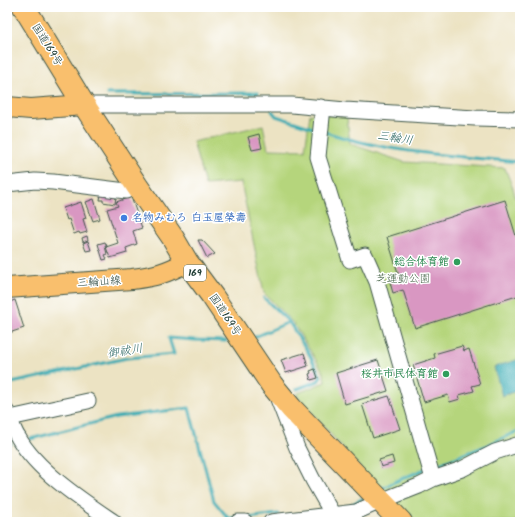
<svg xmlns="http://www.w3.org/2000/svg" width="527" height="529" font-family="Kalam,'Klee One',sans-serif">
<rect width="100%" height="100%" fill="#fff"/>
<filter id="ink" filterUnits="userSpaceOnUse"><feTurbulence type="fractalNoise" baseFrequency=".025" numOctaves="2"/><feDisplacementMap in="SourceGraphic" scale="8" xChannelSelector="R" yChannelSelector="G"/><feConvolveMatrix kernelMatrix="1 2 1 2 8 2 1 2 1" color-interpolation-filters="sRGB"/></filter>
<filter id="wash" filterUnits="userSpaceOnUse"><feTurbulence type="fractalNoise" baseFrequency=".012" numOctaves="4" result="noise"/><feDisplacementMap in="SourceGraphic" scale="16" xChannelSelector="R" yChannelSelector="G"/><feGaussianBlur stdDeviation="0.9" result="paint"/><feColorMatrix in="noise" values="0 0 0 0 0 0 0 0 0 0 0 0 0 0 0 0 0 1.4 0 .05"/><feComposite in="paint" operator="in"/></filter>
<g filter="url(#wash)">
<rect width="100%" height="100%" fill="#ece3c3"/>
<path fill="#b5d57c" stroke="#6a8958" d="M310 114 347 117 350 144 404 162 505 168 514 191V197L520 198V522H415L368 477 296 394 325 382 324 373 293 323 264 293 241 182 205 185 193 142 263 125 268 149 305 150Z"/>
<path fill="#39abb3" stroke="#2c7474" d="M520 359V390L502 396 494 367Z"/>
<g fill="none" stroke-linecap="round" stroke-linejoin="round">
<path stroke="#39abb3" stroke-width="3" d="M107 94 258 93
M272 111 276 116 316 129
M325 132C388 153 454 156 520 162
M264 298 289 322 308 352 321 377 318 381 297 389
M255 337 289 322
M7 384 127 358 174 354 169 338 195 340 226 341
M30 439 117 417 189 408 214 501 228 518
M7 445 11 444
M434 466 483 447 520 430
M381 489 394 482 425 469
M349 506 365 497
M248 518 278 514
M224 522 228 518H236"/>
</g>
<g id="blocks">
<path fill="#d997c2" d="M259 134 262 148 252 150 248 137Z
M101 194 116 196 115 204 103 202V200H100Z
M131 197 142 228 133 231 137 244 126 248 127 253 110 258 106 247 118 243 107 209 118 206 116 202Z
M94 199 100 219 93 221 86 202Z
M505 200 520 249V295L415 328 403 290 393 293 389 279 399 276 387 237Z
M81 202 86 218 83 219 87 232 80 234 79 232 74 234 69 219 67 220 63 208Z
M87 236 88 240 83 242 82 238Z
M198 240H202L215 254 207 258Z
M88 241 91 250 86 251 83 243Z
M105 242 107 246H105L107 254 105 255 107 259 103 260 98 244Z
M15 300 24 328 9 333 7 326V303Z
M462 346 464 351 469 349 480 384 472 386 474 391 459 395 460 399 450 402 448 395 424 402 413 365 435 358 434 354Z
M304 353 308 366 286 373 281 360Z
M378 360 388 391 345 404 336 373Z
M315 369 318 378 311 380 309 374 311 373 310 371Z
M389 396 400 429 373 438 362 404Z
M392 456 394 463 381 467 379 460Z"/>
</g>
</g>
<g filter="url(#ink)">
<use href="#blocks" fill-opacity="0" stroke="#3e5649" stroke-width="1"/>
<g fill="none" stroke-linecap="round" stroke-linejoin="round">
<defs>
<path id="minor" d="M84 105H292L345 110 475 118 520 119
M321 107 322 117 318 157 350 260 365 255 377 282 433 479
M7 184 35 181 53 182 126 191 137 186
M278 399 297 448 313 480 337 522
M7 412C11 420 13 430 18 437 37 471 83 501 114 522
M10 418 88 401
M238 522H245
M271 522 356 512 381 501 419 486 433 479 462 469 495 452 520 444"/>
<path id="major" d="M7 107 31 109 84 105
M7 288 132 279C156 276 166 273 187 262"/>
<path id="highway" d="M24 7 84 105 137 186 173 238 187 262 213 297 272 385 291 408 401 522"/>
</defs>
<use href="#minor" stroke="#3e5649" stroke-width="17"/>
<use href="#major" stroke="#3e5649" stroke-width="22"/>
<use href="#highway" stroke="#3e5649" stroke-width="24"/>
<use href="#minor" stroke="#fff" stroke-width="15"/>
<use href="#major" stroke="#f9bf6d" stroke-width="20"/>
<use href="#highway" stroke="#f9bf6d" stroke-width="22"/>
</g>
</g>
<circle fill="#3f7fe0" stroke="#fff" stroke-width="1.5" cx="124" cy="218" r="4"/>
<g fill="#2e9e5b" stroke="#fff" stroke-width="1.5">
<circle cx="457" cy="262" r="4"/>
<circle cx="446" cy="374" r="4"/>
</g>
<g text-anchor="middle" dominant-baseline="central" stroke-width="3" stroke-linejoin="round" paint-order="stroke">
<rect fill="#fff" stroke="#627771" stroke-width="1" x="184" y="265" width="22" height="16" rx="3"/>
<g font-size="10" font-weight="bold" fill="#1f3d34">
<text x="195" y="273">169</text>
</g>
<g font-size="11" fill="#1f3d34" stroke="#fff">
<text transform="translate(47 45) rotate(58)">国道169号</text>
<text transform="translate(99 282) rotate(-4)">三輪山線</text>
<text transform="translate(225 315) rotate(56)">国道169号</text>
</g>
<g font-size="11" font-weight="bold" fill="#366cbe" stroke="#fff" text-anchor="start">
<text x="132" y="218">名物みむろ 白玉屋榮壽</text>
</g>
<g font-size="11" font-weight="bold" fill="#27864d" stroke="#fff" text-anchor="end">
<text x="449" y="262">総合体育館</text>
<text x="438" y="374">桜井市民体育館</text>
</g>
<g font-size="11" fill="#446346" stroke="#fff">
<text x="403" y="279">芝運動公園</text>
</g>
<g font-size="12" font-style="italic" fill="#286460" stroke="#fff">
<text transform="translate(395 138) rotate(9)">三輪川</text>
<text transform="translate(125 351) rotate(-9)">御祓川</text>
</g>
</g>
<rect width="527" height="529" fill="none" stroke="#fff" stroke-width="24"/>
</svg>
